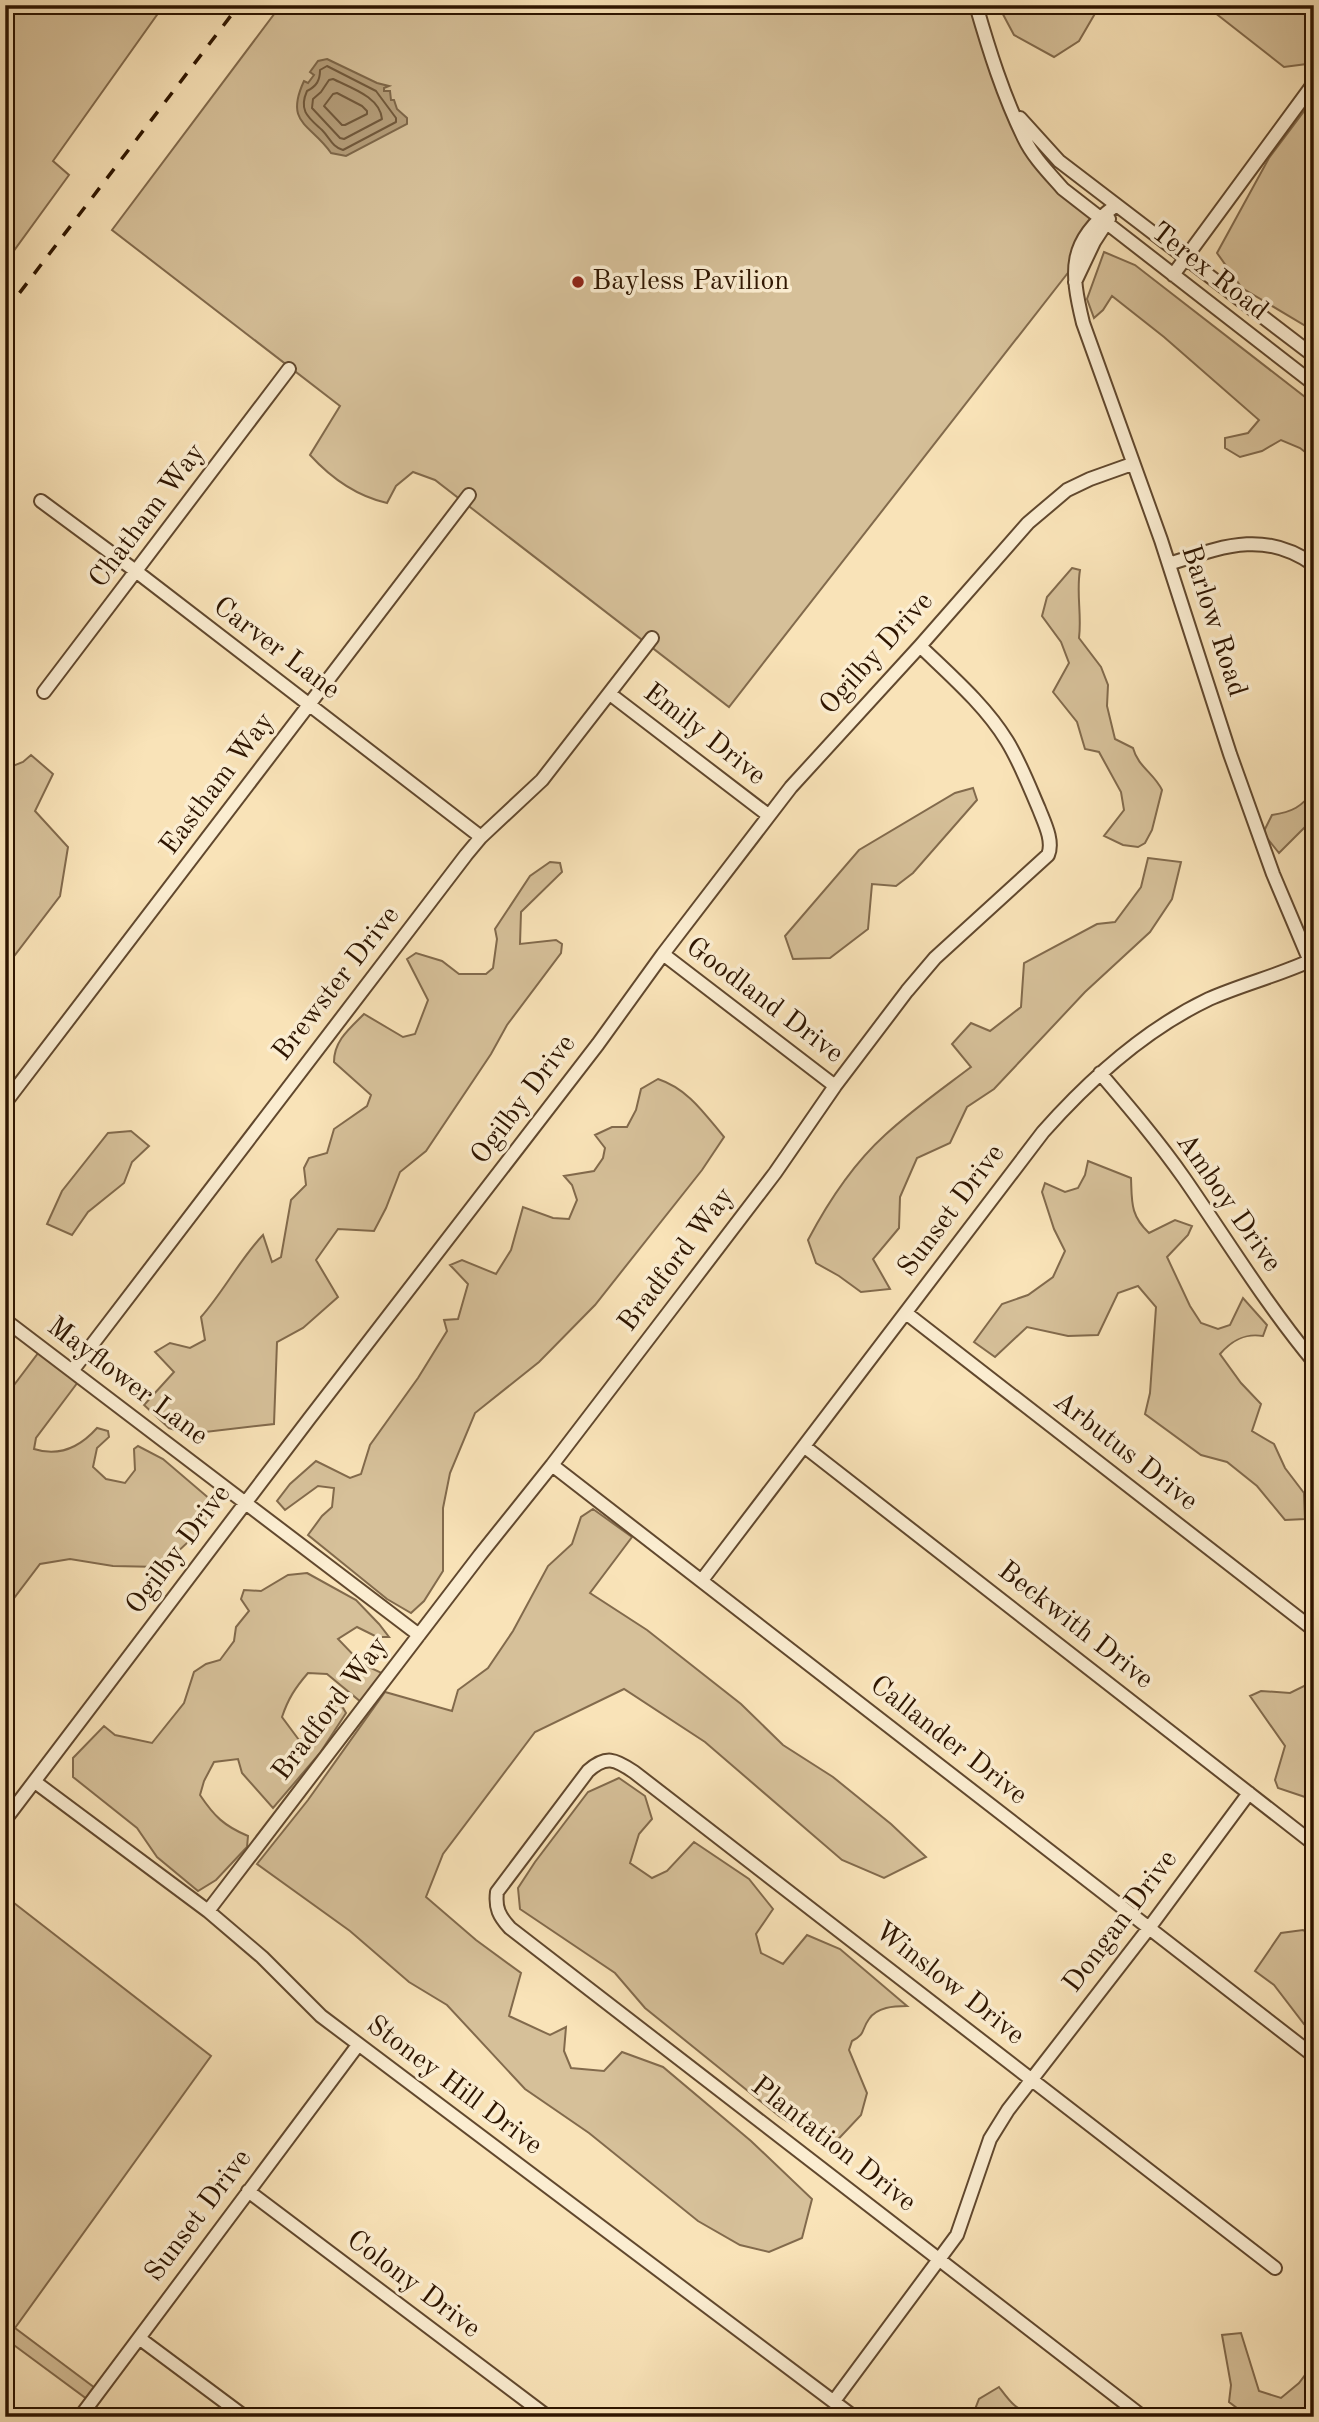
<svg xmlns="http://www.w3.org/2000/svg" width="1319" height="2422" font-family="'Old Standard TT',serif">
<rect width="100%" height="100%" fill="#f9e3b8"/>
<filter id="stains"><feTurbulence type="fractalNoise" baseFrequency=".00286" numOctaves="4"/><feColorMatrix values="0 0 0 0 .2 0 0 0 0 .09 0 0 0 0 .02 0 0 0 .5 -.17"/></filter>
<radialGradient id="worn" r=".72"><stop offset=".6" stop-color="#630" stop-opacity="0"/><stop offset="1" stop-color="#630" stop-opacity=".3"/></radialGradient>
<path fill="#d6c099" stroke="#826a4c" stroke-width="2" d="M5 5H164L53 161 69 175 5 263Z
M281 5H971L1022 142 1099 218 1074 265 729 707 435 480 413 472 396 486 387 503C356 496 332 479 310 455L340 406 112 230Z
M998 5H1100L1079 41 1054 57 1014 35Z
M1205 5H1314V63L1284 67Z
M1314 98V331L1242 288 1217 253 1269 158Z
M1104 252 1135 265 1314 404V459L1300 448 1281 440 1262 451 1240 457 1225 448V438L1248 433 1259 420 1164 337 1112 296 1103 310 1094 318 1087 299Z
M1072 568 1080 570C1076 593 1082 615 1079 638L1101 667 1108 685 1107 706 1115 739 1133 748C1138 767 1154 773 1162 790L1152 830 1145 843 1138 847 1123 845 1104 836 1124 810 1121 792 1099 752 1085 749 1077 722 1053 692 1069 663 1061 642 1042 616 1047 597Z
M31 755 53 774 35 811 68 847 60 896 5 968V769L23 762Z
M973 788 977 800 913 873 896 886 872 884 868 929 830 958 793 959 785 936 859 850 955 793Z
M1314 790V818L1279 853 1263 833 1272 815C1292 812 1302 807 1314 790Z
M1148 858 1181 862 1172 899 1150 932 1085 992 994 1089 967 1107 950 1143 917 1158 900 1197 899 1228 873 1259 890 1289 861 1292 839 1276 816 1263 808 1240C828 1202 853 1164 885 1135 912 1110 942 1089 971 1067L952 1044 971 1023 990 1031 1021 1007 1024 963 1097 924 1115 922 1141 887Z
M550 862 560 863 562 872 521 912 520 944 556 940 562 944 561 953 507 1025 491 1054 426 1151 400 1172 386 1208 374 1231 338 1229 316 1260 338 1297 303 1328 277 1342 274 1424 188 1434 169 1428 144 1405 174 1372 155 1352 170 1343 190 1348 205 1340 201 1317C224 1291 240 1259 263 1235L272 1262 281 1257 291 1200 306 1185 304 1168 309 1158 327 1153 334 1129 367 1106 371 1095 334 1062C334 1041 349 1029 364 1014L403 1037 415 1034 428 1000 407 959 416 953 442 961 459 974H486L493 968 497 939 495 929 530 876Z
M658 1079C688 1089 704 1113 724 1137L702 1170 595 1305 539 1362 475 1413 450 1473 443 1508V1571L424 1601 411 1613 387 1599 308 1535 322 1516 332 1507 334 1488 318 1486 285 1510 277 1501 290 1484 316 1461 350 1478 361 1474 370 1445 418 1378 447 1331 444 1320 458 1319 468 1284 450 1265 462 1260 496 1274 511 1250 523 1207 553 1218 569 1219 577 1200 572 1185 564 1176 594 1171 603 1158 605 1148 595 1135 612 1127H627L636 1110 641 1089Z
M131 1131 149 1146 132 1162 124 1183 88 1212 72 1235 47 1224 62 1191 108 1133Z
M1088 1161 1131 1178C1132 1202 1130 1215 1149 1233L1175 1220 1192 1226 1188 1235 1167 1257 1190 1306 1201 1323 1218 1329 1230 1325 1243 1298 1267 1325 1263 1336C1245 1333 1232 1340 1220 1354L1241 1383 1261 1404 1252 1431 1274 1444 1285 1468 1304 1493 1305 1519 1285 1520 1257 1486 1227 1462 1201 1455 1145 1414 1150 1393 1156 1307 1138 1286 1118 1293 1098 1335 1068 1336 1027 1327 995 1357 974 1342 1002 1304 1028 1295 1053 1277 1065 1251 1054 1229 1042 1192 1045 1183 1065 1192 1078 1188 1085 1175Z
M42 1348 81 1378 36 1438 34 1449C59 1457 80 1447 97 1428L108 1431 109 1437 97 1448 93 1467 106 1479 125 1483 135 1470 134 1449 138 1446 163 1459 211 1500 214 1509C201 1533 180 1549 161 1567L113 1566 70 1559 40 1564 5 1610V1397Z
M593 1509 632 1537 590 1593 647 1630 741 1704 783 1745 833 1777 891 1824 926 1857 884 1878 842 1860 705 1742 624 1689 535 1732 443 1854 426 1897 476 1940 521 1973 509 2016 550 2035 566 2027 564 2051 571 2068 604 2071 622 2052 663 2067 751 2141 812 2199 802 2238 769 2252 740 2245 698 2221 589 2133 525 2089 447 2005 409 1982 350 1931 257 1864 308 1800 385 1692 452 1711 458 1690 488 1668 513 1631 548 1566 572 1544 581 1517Z
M307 1573 356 1600 379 1624 389 1637H377L357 1627 338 1639 362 1664 384 1674 361 1702 327 1674 308 1673C295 1688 288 1699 282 1717L299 1740 315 1737 329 1707 339 1701 346 1713 320 1753 273 1808 242 1773 238 1759 214 1762 204 1781 200 1795C214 1816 224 1826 248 1836L247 1847 216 1880 198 1891 157 1857 137 1828 73 1777V1758L104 1726 115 1735 152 1743 184 1703 194 1672 206 1664 220 1660 234 1641 236 1627 249 1611 241 1599 244 1590 261 1591 288 1575Z
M1314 1681V1800L1278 1788 1275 1780 1285 1746 1250 1696 1261 1691 1290 1693Z
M619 1778 645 1796 652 1819 639 1834 630 1863 652 1878 667 1871 694 1842 749 1879 773 1909 756 1934 761 1953 783 1964 807 1935 840 1949 907 2006C894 2006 877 2007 869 2019 861 2030 866 2034 852 2041L849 2050 867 2093 861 2115 829 2149 779 2116 645 2008 615 1973 520 1909 518 1888 535 1862 588 1792Z
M5 1896 211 2056 15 2328 99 2391 91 2402 7 2340 5 2342Z
M1303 1930 1314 1938V2020L1304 2024 1274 1985 1255 1971 1281 1933Z
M1241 2333 1259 2391 1281 2398 1299 2383 1314 2363V2417H1249L1229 2402 1231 2385 1222 2335Z
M999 2387C1008 2399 1017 2413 1034 2413 1044 2413 1046 2412 1055 2417H972L979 2399Z"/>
<path fill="#b49d79" stroke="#7e6749" stroke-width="2" d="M327 59 377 83 389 86 384 88V91H390L391 100H394L397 109 407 118V124L346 156 331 153C311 124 284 124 304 81L308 83 314 75 310 72 318 61Z"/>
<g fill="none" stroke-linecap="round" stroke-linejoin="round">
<path stroke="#71593c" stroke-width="2" d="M327 66 376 91 396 118V122L343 150C332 147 330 138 322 130 309 118 298 111 307 91 317 86 320 80 320 70Z
M333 79C351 88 380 97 382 119L344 139 340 138 312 108 313 99 321 92 329 80Z
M337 93 362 106 367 111V114L345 125H342L324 106 333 94Z"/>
<defs>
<path id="minor" d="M976 5C989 50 1003 95 1024 138 1033 157 1049 173 1063 189L1314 384
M1020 118 1059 161 1314 356
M1115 206C1068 241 1070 270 1083 323L1161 540 1230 754 1273 874 1314 971
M1173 275 1314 83
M1075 282 1094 242 1109 219
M41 501 137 572 481 837
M1169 564C1221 547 1264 529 1314 565
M44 692 289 369
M610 694 768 815
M663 954 835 1086
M1100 1073C1129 1107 1158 1141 1184 1178 1227 1240 1265 1303 1314 1362
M5 1103 469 495
M906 1313 1314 1630
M5 1320 419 1635
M72 1371 466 855 481 837 542 780 652 638
M805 1447 1314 1844
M552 1465 1314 2056
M702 1580 1043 1132C1090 1079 1144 1030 1209 999 1243 984 1280 975 1314 959
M35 1782 208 1911 262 1957 321 2016 854 2417
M5 1820 309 1419 598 1044 663 954 791 787 920 646 1028 523 1067 490 1090 479 1132 464
M208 1911 480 1555 552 1465 685 1291 775 1173 835 1086 907 991 935 958 1048 855C1054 841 1044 822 1039 809 1029 786 1020 762 1007 741 985 705 950 675 920 646
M248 2191 548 2417
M139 2338 245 2417
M834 2401 957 2235 990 2139 1008 2110 1149 1928 1249 1793
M80 2417 358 2045
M1143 2417 510 1928C499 1916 495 1908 497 1892L588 1771C606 1755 615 1759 634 1772L1275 2268"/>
</defs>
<use href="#minor" stroke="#61482e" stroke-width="16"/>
<use href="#minor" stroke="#fbedd1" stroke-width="12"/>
<path stroke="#2e1500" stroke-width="3.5" stroke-dasharray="12 12" stroke-linecap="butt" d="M5 312 239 5"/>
</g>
<circle fill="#8f2418" stroke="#fbedd1" stroke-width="2.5" cx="578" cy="282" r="7"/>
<g text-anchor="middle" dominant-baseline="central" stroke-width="7" stroke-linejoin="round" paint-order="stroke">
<g font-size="28" fill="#2e1500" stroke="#fbedd1">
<text transform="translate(1209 272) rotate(38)">Terex Road</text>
<text transform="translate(148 516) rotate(-53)">Chatham Way</text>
<text transform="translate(1213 621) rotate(72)">Barlow Road</text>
<text transform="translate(276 649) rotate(37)">Carver Lane</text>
<text transform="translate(877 654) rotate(-48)">Ogilby Drive</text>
<text transform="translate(704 735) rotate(38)">Emily Drive</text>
<text transform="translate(218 784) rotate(-53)">Eastham Way</text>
<text transform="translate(337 984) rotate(-52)">Brewster Drive</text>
<text transform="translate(764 1001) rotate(37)">Goodland Drive</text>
<text transform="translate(524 1100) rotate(-53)">Ogilby Drive</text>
<text transform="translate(1228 1203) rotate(55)">Amboy Drive</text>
<text transform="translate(952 1211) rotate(-53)">Sunset Drive</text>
<text transform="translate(677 1260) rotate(-53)">Bradford Way</text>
<text transform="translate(127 1382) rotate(37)">Mayflower Lane</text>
<text transform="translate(1125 1452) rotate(38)">Arbutus Drive</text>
<text transform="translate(179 1550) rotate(-53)">Ogilby Drive</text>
<text transform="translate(1075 1626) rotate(38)">Beckwith Drive</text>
<text transform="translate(331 1709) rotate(-53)">Bradford Way</text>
<text transform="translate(948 1741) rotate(38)">Callander Drive</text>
<text transform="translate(1121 1922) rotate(-53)">Dongan Drive</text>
<text transform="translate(949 1984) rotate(38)">Winslow Drive</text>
<text transform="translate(454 2086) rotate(37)">Stoney Hill Drive</text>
<text transform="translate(833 2145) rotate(38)">Plantation Drive</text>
<text transform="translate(199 2216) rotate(-53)">Sunset Drive</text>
<text transform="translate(413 2285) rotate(37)">Colony Drive</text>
</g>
<g font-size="28" fill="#2e1500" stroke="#fbedd1" text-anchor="start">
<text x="592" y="282">Bayless Pavilion</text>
</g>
</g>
<rect width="1319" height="2422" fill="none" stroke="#f9e3b8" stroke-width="28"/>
<rect x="7" y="7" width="1305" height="2408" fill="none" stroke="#2e1500" stroke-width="3.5"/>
<rect x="14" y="14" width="1291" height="2394" fill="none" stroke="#2e1500" stroke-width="2"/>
<rect width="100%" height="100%" filter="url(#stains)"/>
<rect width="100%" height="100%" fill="url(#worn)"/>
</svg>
